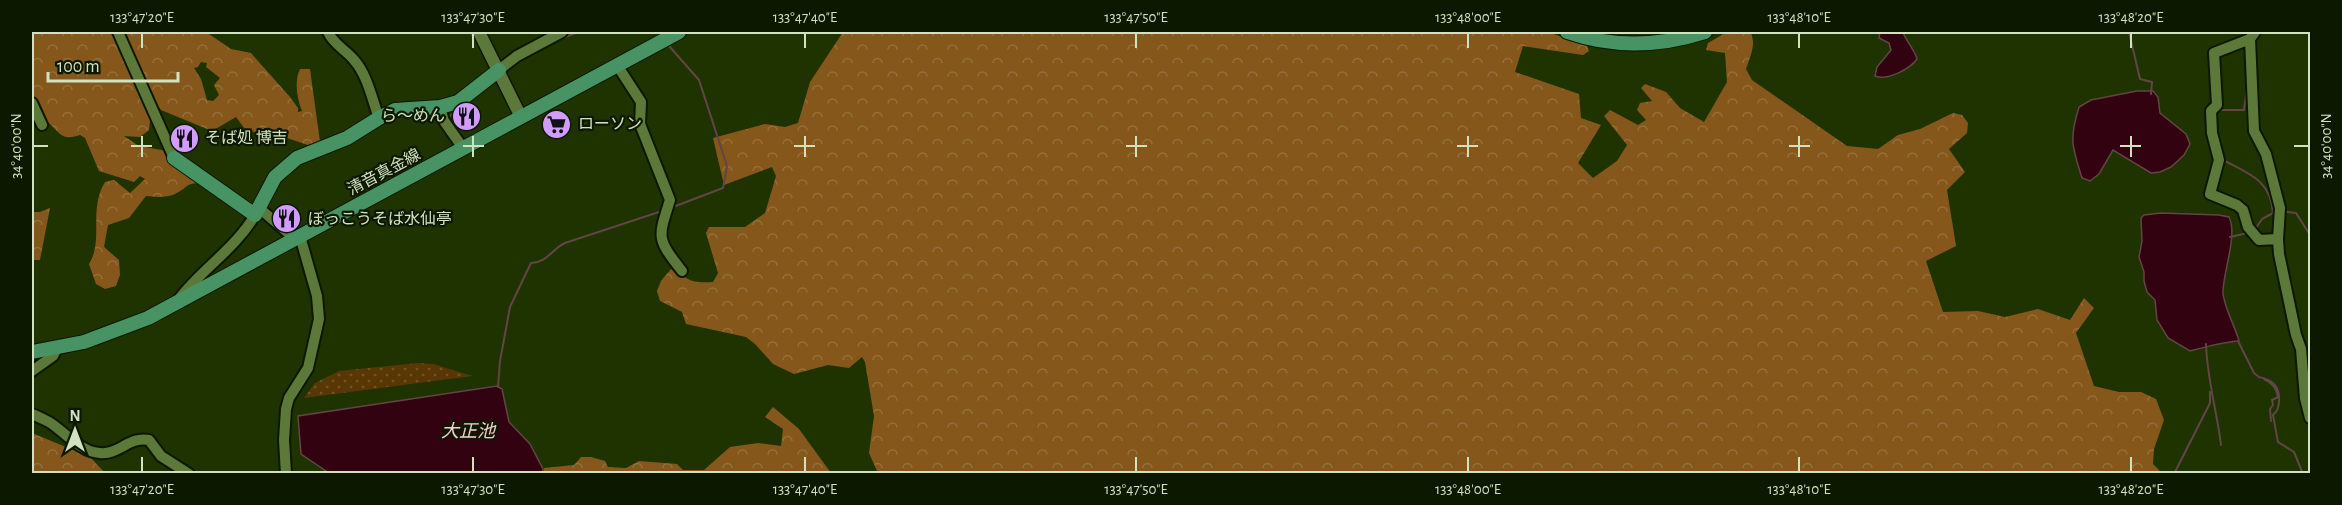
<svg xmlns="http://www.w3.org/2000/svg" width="2342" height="505" font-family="'Alegreya Sans','Noto Sans JP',sans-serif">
<defs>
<pattern id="grass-dots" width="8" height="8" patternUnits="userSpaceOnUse" patternTransform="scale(1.5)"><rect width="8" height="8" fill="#593705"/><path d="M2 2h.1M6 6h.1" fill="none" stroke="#705428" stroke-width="1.8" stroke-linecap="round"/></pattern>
<pattern id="forest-crowns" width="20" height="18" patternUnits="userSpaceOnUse" patternTransform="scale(1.5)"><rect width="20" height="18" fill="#85571a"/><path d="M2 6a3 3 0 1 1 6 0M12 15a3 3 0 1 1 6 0" fill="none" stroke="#956f3a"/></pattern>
</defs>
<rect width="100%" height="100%" fill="#1f3300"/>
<path fill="url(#grass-dots)" d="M418 363 433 364 472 376 304 398 315 383 339 371Z"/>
<path fill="url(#forest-crowns)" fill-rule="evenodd" d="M32 32H206L231 49 251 53 290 97 298 108V112L302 111C297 98 294 82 300 69H310L320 142 308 145 272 133 254 132 245 129 236 117 212 131 161 110 155 103 151 112 149 130 140 137 124 136 139 146 167 151 205 183C183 183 191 186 175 194 166 198 155 197 146 196L129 218 108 225 104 247 119 260 120 275 116 286 105 289 96 284 89 264C104 240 88 210 105 182L114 180 130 193 145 179 140 176 134 182 99 171 85 138 80 135C61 141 61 134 48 122L32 125ZM201 62 207 63 206 67 220 78 214 85 219 95 213 101 207 100 201 79 194 68 198 67Z
M843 32H1314L1317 33 1344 32H1548L1587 46 1589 51 1583 55 1523 46 1515 72 1579 94 1581 118 1601 125 1578 163 1593 178 1617 161 1627 145 1604 116 1610 110 1638 125 1646 120 1637 110 1640 103 1652 101 1641 88 1645 84 1666 92 1680 108 1704 122 1727 82 1725 53 1706 50 1708 43 1727 32H1750C1757 43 1750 57 1746 69L1752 80 1847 146 1878 149 1898 135 1920 129 1953 113 1962 115 1968 123 1967 133 1949 149 1965 172 1947 190 1956 246 1926 261 1943 312 1978 311 2005 317 2038 309 2070 320 2084 298 2094 308 2076 333 2094 386 2119 392H2141L2156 399 2164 420 2154 449 2153 464 2162 473H878L869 453 874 416 865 362 862 357 849 368 828 365 794 374 773 364 755 344 746 337 686 324 682 312 660 301 657 291 661 281 671 269C693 280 686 283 713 282L718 273 706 233 709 227H745L765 213 776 176 772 167 724 185 713 138 765 124 785 127 798 123 810 82Z
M50 208 40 260H32V212H40Z
M773 407 799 429 831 473H544V468L574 465 581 457H591L605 461 608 467 626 468 639 461 677 464 683 470H704L730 447 758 443 781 446 783 429 765 417Z
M32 433 90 457 105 473H32Z"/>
<path fill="#320210" stroke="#624545" stroke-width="1.5" d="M1880 32H1903C1906 41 1914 49 1917 59 1910 69 1887 81 1875 76L1877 67 1891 50 1889 43 1879 38Z
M2137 91H2153L2158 97 2160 113 2186 134 2190 144 2184 155 2171 167 2160 172 2151 173 2113 150 2099 174 2090 181 2082 178C2072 146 2069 140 2079 107L2091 100Z
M2161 213 2219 215 2229 217C2238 235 2223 272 2223 292 2223 305 2235 326 2239 341 2223 342 2205 347 2190 351L2168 338 2157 320 2155 300 2147 292 2144 281V272L2139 257 2142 241 2141 218 2144 215Z
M497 386 502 389 509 422 530 444 543 469V473H329L301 454 298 416Z"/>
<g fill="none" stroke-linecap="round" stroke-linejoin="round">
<path stroke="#624545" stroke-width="2" d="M470 32 478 43
M658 32 659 34
M2129 32 2140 79 2152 82 2151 94
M558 40 578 32
M669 46 699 80 727 166 723 188 673 207
M512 67 527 56
M2217 110H2244L2247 88
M446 119 489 86
M2223 160C2249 174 2271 180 2273 213
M2287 212 2296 213 2310 235
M2256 228 2262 219 2273 213
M2230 237 2248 233
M2238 341 2254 373 2259 377
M2206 344C2207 379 2217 411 2221 445
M2259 377C2273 380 2280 386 2279 402 2278 409 2278 410 2273 415L2278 442 2294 452 2303 474
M2264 379C2272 383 2276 387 2278 397L2272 400 2273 405 2270 409 2271 421
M498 387 500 361 510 307 531 263C548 262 552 249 565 243L662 211
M2174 474 2210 403V392"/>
<defs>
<path id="minor" d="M118 32 174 158
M328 32C334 45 345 49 354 60 367 74 372 99 379 118
M2255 32 2250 39 2214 53 2217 105 2211 111 2212 133 2219 160 2210 194 2237 205 2243 210 2248 227 2259 240 2278 239 2279 254 2296 335 2301 349 2305 398 2310 418
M2250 39 2254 131 2266 154 2280 208 2278 239
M617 65 641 102 640 124 670 200C658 238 656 238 682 271
M499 70 517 56 562 32
M32 103 42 125
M440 107 444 121 463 148
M258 207 295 239
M179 299C202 269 236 248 255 215
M32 371 53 356 57 348
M32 414C37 416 43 419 49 422 65 432 80 452 100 453 119 455 129 436 149 440L161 456 189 474
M286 474 284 440 286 409 289 398 308 368 319 319 317 296 300 236"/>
<path id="tertiary" d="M479 32 521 117"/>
<path id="secondary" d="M1567 32C1613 48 1658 47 1705 32
M174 158 255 215 275 177 297 158 347 138 379 118 395 110 440 107 458 102 499 70
M32 352 84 342 148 318 679 32"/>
</defs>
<use href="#minor" stroke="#0c1900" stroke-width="14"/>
<use href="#tertiary" stroke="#0c1900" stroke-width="15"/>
<use href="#secondary" stroke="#0c1900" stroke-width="16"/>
<use href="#minor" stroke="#5c7939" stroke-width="10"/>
<use href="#tertiary" stroke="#5c7939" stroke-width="12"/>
<use href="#secondary" stroke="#479364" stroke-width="14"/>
</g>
<path fill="none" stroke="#d1e2c0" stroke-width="2" d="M142 33V48M473 33V48M805 33V48M1136 33V48M1468 33V48M1799 33V48M2131 33V48M142 136V157M473 136V157M805 136V157M1136 136V157M1468 136V157M1799 136V157M2131 136V157M33 146H48M131 146H152M463 146H484M794 146H815M1126 146H1147M1457 146H1478M1789 146H1810M2120 146H2141M2294 146H2309M142 457V472M473 457V472M805 457V472M1136 457V472M1468 457V472M1799 457V472M2131 457V472"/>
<defs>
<symbol id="restaurant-disc" viewBox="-11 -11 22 22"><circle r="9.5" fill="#d29cfd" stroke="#0d1801"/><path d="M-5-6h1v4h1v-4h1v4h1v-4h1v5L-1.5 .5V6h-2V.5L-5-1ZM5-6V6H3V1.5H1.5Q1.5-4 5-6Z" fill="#111"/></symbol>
<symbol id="supermarket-disc" viewBox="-11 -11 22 22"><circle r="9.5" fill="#d29cfd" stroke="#0d1801"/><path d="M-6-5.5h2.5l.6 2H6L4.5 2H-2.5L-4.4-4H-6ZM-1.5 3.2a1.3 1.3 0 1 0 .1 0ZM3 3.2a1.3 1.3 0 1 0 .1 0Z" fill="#111"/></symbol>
</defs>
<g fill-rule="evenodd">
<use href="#restaurant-disc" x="450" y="100" width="33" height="33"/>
<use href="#supermarket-disc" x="540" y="108" width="33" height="33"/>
<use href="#restaurant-disc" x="168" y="122" width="33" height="33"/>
<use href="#restaurant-disc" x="270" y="202" width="33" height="33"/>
</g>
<g text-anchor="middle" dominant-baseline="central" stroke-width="4.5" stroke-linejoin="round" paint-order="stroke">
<g font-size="16" fill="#d1e2c0" stroke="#0d1801" text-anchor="start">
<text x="445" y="116" text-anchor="end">ら～めん</text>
<text x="578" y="124">ローソン</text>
<text x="205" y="138">そば処 博吉</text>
<text x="308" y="219">ぼっこうそば水仙亭</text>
</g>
<g font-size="16" fill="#d1e2c0" stroke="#0d1801">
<text transform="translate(384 172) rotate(-28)">清音真金線</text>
</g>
<g font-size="18" font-style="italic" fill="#f8ccd2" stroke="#0d1801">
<text x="468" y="432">大正池</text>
</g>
</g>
<rect width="2342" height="505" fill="none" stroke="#0d1801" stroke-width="66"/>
<g transform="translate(75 430)" stroke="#0d1801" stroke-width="4.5" paint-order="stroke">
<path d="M0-4.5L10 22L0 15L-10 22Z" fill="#d1e2c0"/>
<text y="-9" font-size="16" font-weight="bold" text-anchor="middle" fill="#d1e2c0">N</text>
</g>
<path d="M48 72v9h130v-9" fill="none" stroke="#d1e2c0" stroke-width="3"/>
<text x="57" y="72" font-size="18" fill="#d1e2c0" stroke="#0d1801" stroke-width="4.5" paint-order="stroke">100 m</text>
<rect x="33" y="33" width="2276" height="439" fill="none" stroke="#d1e2c0" stroke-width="2"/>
<g font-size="15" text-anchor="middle" fill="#d1e2c0">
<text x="142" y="22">133°47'20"E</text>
<text x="473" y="22">133°47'30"E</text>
<text x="805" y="22">133°47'40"E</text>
<text x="1136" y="22">133°47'50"E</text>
<text x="1468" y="22">133°48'00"E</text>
<text x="1799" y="22">133°48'10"E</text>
<text x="2131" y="22">133°48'20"E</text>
<text transform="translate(16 146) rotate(-90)" y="5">34°40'00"N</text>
<text transform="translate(2326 146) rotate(-90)" y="5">34°40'00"N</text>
<text x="142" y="494">133°47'20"E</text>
<text x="473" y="494">133°47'30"E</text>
<text x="805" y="494">133°47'40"E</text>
<text x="1136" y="494">133°47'50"E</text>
<text x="1468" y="494">133°48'00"E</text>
<text x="1799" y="494">133°48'10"E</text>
<text x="2131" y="494">133°48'20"E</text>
</g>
</svg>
